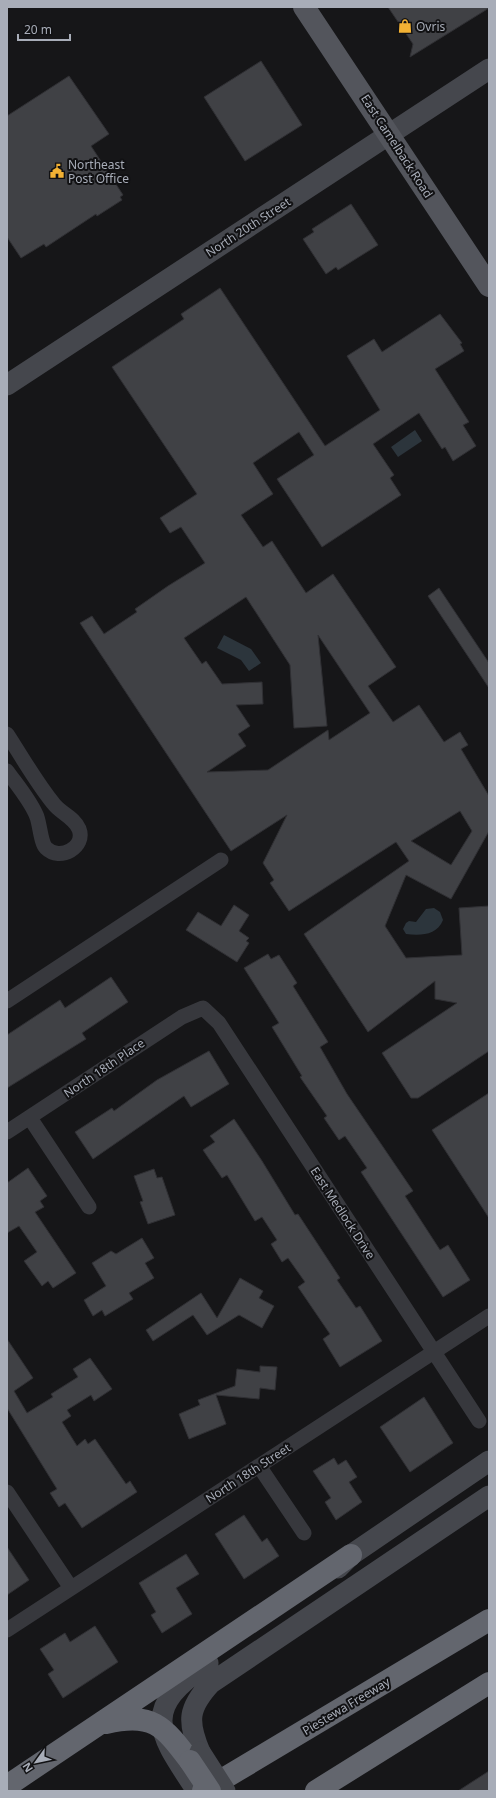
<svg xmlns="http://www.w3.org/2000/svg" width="496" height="1798" font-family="'Noto Sans',sans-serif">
<rect width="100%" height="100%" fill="#161618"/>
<path fill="#2c353c" d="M415 430 422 441 398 457 391 447Z
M224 635 251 649 261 663 249 671 241 660 217 648Z
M434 908 440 912 443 920C437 935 421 936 406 934L403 929 406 923 409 921 416 922 426 909Z"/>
<path fill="#404145" stroke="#303034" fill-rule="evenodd" d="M388 7H489V8L410 57 413 44Z
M261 61 302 125 245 161 204 97Z
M69 76 109 134 91 146 123 195 120 197 122 200 97 216 96 214 46 247 44 244 21 258 7 237V116Z
M351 204 378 245 338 270 336 267 326 274 303 239 314 232 312 229Z
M220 288 325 446 380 410 347 356 374 339 382 352 440 314 462 343 460 344 464 351 435 369 469 422 463 425 476 446 453 461 445 447 442 449 419 413 373 444 394 475 390 478 401 495 322 547 277 479 314 455 299 432 253 463 273 494 241 515 263 547 272 541 306 593 333 574 396 667 368 686 393 722 419 705 444 742 460 732 468 745 461 749 489 796V831L451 899 406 875 385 926 406 958 462 955 459 908 489 906V1051L418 1098H411L382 1053 457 1003 435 999V981L368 1032 304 934 409 861 396 842 289 911 270 883 274 880 263 863 287 815 231 851 80 623 92 616 104 634 137 612 135 609 168 586 205 563 181 527 170 533 160 518 197 494 112 367 184 319 181 314ZM246 597 290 665 294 728 327 726 318 635 370 713 329 740 328 730 268 770 207 772 246 746 238 734 250 726 236 705 263 704 262 682 222 684 206 661 202 664 184 638ZM460 811 472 831 451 865 411 841Z
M439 588 489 663V688L428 596Z
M234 905 249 915 239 931 249 938 246 941 249 943 237 962 186 930 198 912 221 926Z
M268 954 271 959 279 955 297 983 293 986 328 1042 320 1047 347 1094 413 1191 405 1196 440 1250 448 1245 470 1280 443 1297 361 1172 367 1168 345 1136 339 1140 324 1118 327 1116 300 1077 302 1076 272 1027 279 1023 244 968Z
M111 977 128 1002 82 1033 86 1039 7 1088V1035L60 1000 65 1008Z
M209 1051 229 1084 191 1107 184 1096 93 1159 75 1132 112 1108 114 1111 157 1080Z
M489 1093V1218L432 1130Z
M234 1119 262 1161 295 1215 298 1214 340 1278 337 1280 356 1308 360 1306 382 1341 340 1367 323 1339 330 1334 298 1287 305 1282 288 1258 282 1262 271 1244 277 1240 262 1217 255 1221 227 1175 222 1178 203 1150 215 1142 210 1136Z
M28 1168 47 1196 40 1201 44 1207 35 1212 76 1273 53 1288 48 1281 42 1286 24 1261 37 1252 19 1226 7 1233V1183Z
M154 1169 157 1178 162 1177 175 1215 148 1224 140 1202 143 1201 134 1176Z
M142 1238 154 1258 145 1263 154 1278 129 1293 133 1299 105 1316 102 1310 93 1316 84 1300 106 1286 92 1263 111 1251 116 1254Z
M240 1278 263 1291 259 1298 274 1306 262 1328 239 1315 207 1335 193 1315 153 1341 146 1330 201 1293 217 1318Z
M7 1339 33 1378 14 1391 27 1413 53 1397 51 1394 78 1377 73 1369 90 1358 112 1389 94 1401 91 1395 67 1410 71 1416 62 1422 77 1446 85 1439 88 1444 95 1439 126 1484 130 1481 137 1492 82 1528 65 1503 59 1507 50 1493 57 1489 7 1408Z
M260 1366 277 1367 275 1390 260 1388 259 1399 216 1395 226 1424 189 1439 179 1414 200 1405 198 1400 235 1386 237 1369 260 1372Z
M424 1397 453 1443 410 1472 380 1427Z
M334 1458 338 1465 346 1460 357 1477 349 1482 362 1502 336 1520 325 1502 331 1498 313 1471Z
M244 1515 262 1542 267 1538 279 1556 244 1579 215 1534Z
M7 1547 29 1580 7 1595Z
M186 1554 199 1574 176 1588 192 1614 162 1633 151 1615 156 1612 139 1583Z
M95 1626 118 1662 63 1698 48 1674 54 1670 40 1649 65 1633 70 1642Z
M489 1771V1791H458Z"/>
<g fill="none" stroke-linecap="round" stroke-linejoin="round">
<path stroke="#37383d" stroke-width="15" d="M7 734C22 757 36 782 53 803 60 813 74 817 79 829 86 847 60 862 46 848 41 843 40 826 37 817 31 801 17 785 7 771
M7 1001 221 860
M30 1118 89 1207
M7 1132 182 1017 203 1008 219 1023 479 1421
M259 1466 304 1533
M7 1492 71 1588
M7 1630 489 1316"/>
<path stroke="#45474d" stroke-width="21" d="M7 385 489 69
M338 1568 351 1555 489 1461
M200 1752C187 1721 188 1708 211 1683L489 1496
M197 1791C157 1731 140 1710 208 1663"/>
<path stroke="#53555c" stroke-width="22" d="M304 7 489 286"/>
<path stroke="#63666e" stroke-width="22" d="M106 1723C152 1712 163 1725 190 1761
M7 1786 351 1555
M203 1791 489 1620
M316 1791 489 1683"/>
<path stroke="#45474d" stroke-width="21" d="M200 1752 225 1791"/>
<path stroke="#63666e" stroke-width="22" d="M190 1761 210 1791"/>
</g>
<defs>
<symbol id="shop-bare" viewBox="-9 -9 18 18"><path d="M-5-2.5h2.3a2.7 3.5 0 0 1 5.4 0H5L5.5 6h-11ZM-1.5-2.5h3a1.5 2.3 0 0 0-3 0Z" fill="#f2b134" stroke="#111113" stroke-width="2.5" paint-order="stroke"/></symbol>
<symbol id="civic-bare" viewBox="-9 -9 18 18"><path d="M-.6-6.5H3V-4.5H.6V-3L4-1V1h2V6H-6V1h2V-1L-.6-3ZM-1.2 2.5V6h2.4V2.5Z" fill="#f2b134" stroke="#111113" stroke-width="2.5" paint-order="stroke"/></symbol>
</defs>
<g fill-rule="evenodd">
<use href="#shop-bare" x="395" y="16" width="20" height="20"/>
<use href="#civic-bare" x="47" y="161" width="20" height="20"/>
</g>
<g text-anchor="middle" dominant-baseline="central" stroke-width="4" stroke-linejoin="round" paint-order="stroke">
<g font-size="12" fill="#a8adb8" stroke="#111113" text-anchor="start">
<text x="416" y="26">Ovris</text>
<text x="68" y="164">Northeast<tspan x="68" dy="14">Post Office</tspan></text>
</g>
<g font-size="12" fill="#a8adb8" stroke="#111113">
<text transform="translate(397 146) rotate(57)">East Camelback Road</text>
<text transform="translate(248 227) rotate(-33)">North 20th Street</text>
<text transform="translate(104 1068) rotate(-34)">North 18th Place</text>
<text transform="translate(343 1213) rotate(57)">East Medlock Drive</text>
<text transform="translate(248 1473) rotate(-33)">North 18th Street</text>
<text transform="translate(346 1706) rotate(-31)">Piestewa Freeway</text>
</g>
</g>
<rect width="496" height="1798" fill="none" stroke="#a8adb8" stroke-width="16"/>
<g transform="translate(36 1762) rotate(237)" stroke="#111113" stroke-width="3" paint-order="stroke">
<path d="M0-3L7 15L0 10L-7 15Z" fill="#a8adb8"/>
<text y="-6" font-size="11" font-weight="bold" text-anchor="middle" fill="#a8adb8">N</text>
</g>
<path d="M18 34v6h52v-6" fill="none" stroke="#a8adb8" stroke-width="2"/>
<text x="24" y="34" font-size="12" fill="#a8adb8" stroke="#111113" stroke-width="3" paint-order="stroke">20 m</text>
</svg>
